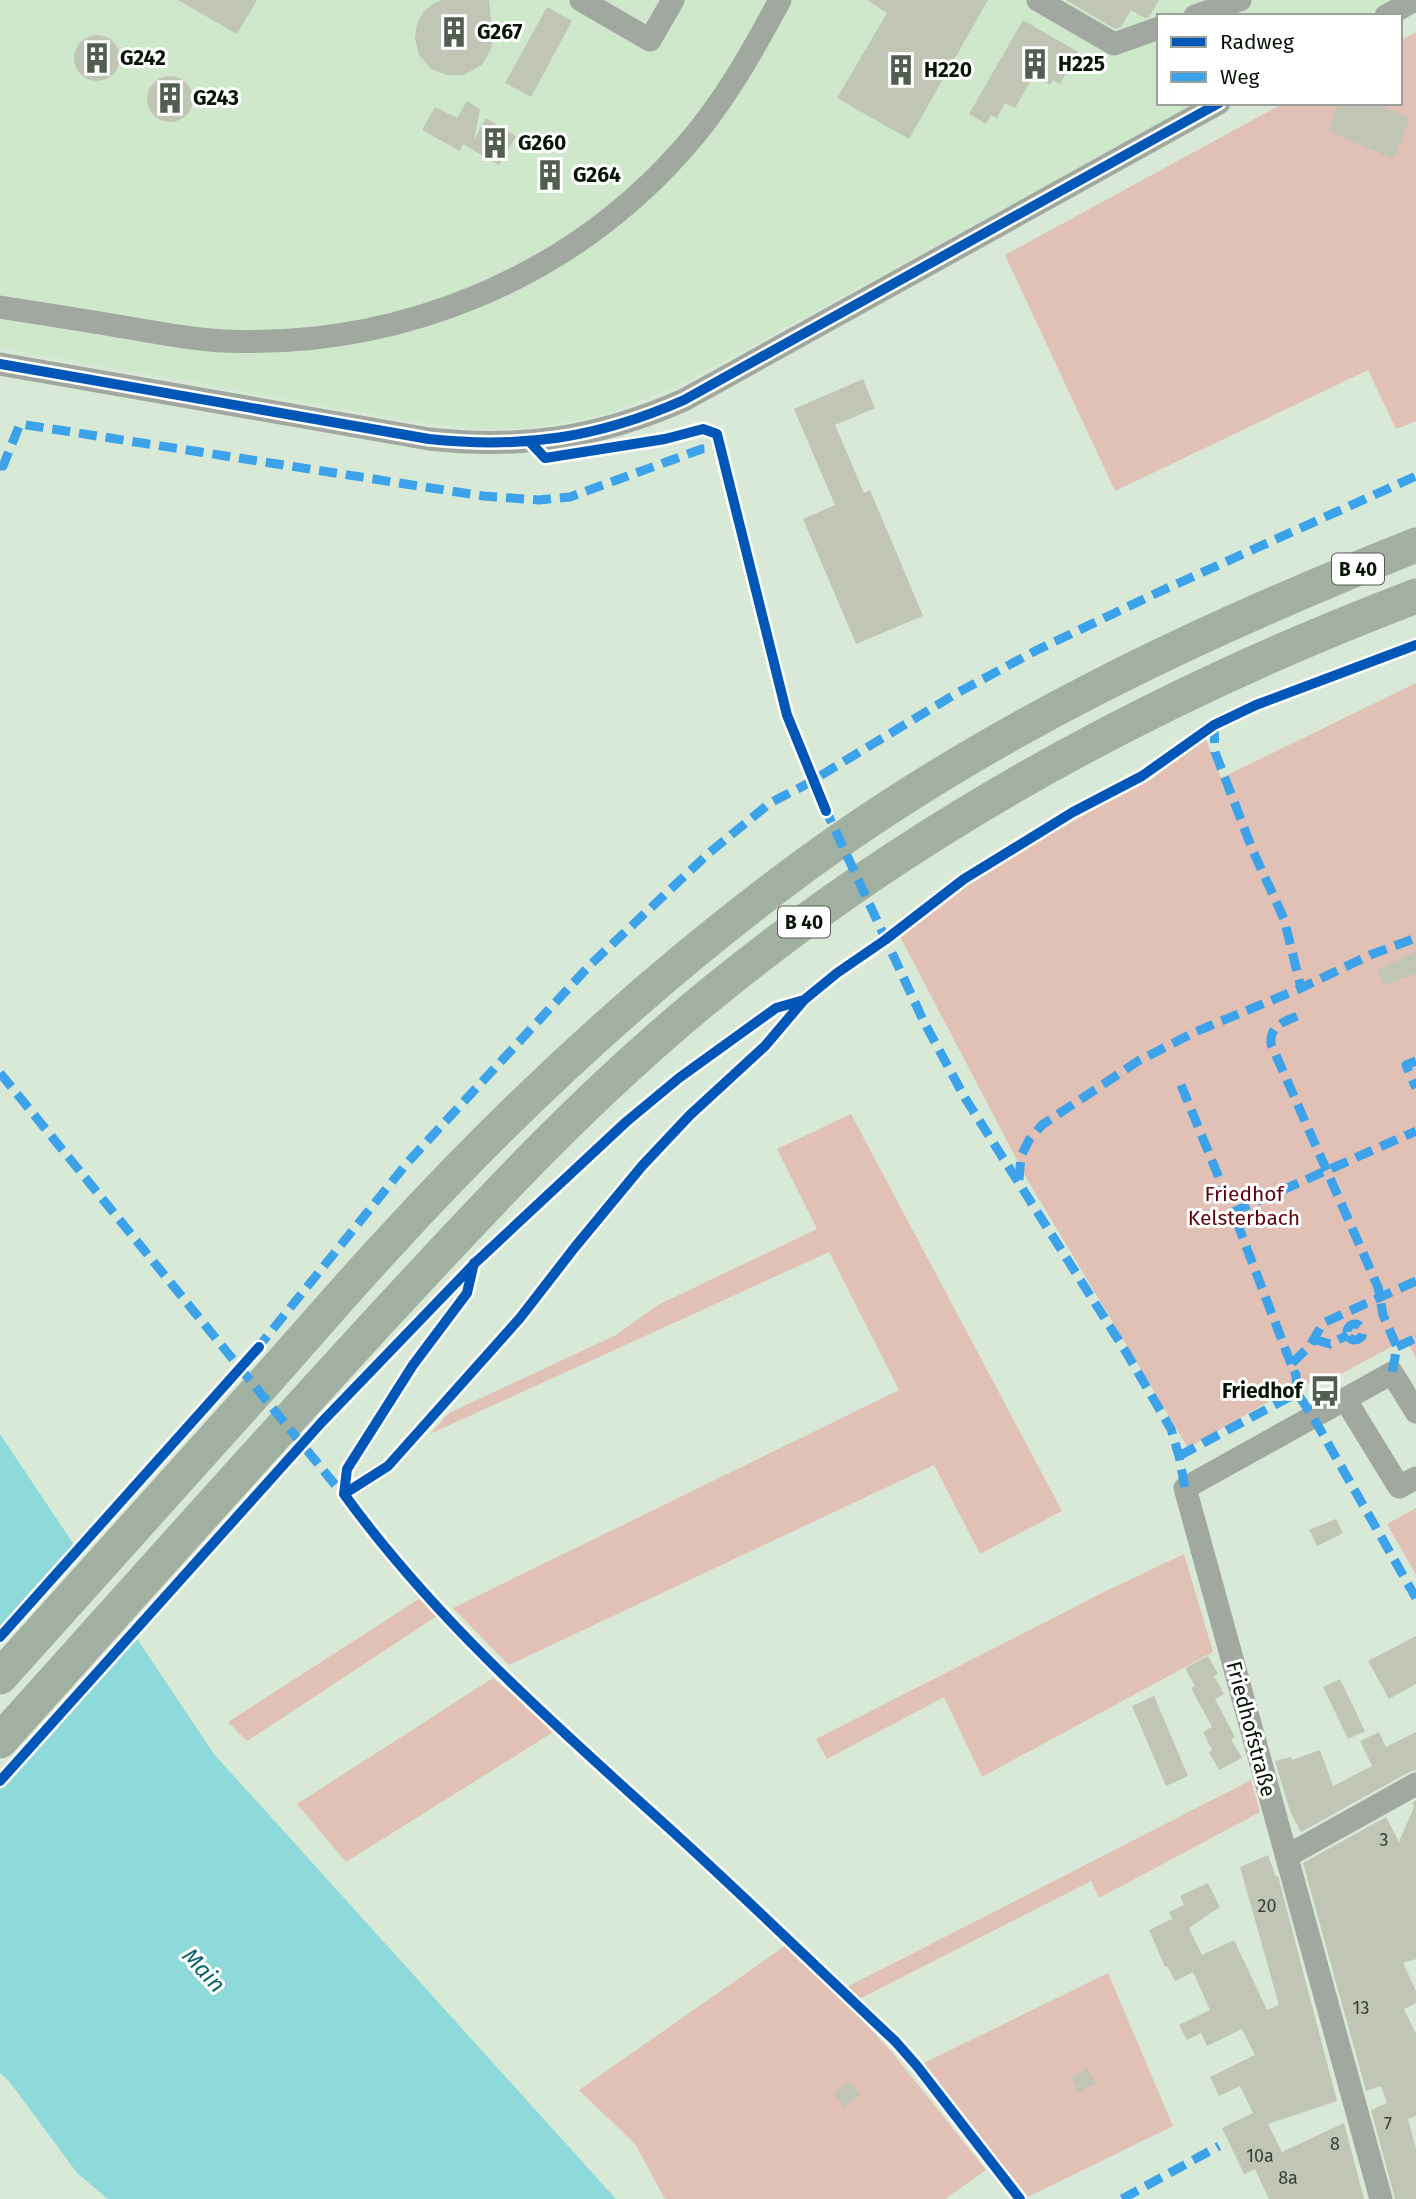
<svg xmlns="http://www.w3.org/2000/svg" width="1416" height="2199" font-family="'Fira Sans',sans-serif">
<rect width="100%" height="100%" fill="#d9e9d7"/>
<path fill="#cfe8cc" d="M0 0H1400L1367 16H1159V103H1198L688 381 614 412 576 421 528 428 481 429 416 422 0 348Z"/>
<path fill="#e1c0b5" d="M1416 32V421L1396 429 1368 370 1115 491 1005 255 1284 103H1400V41Z
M1416 683V1358L1406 1339 1326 1382 1299 1384 1188 1448 1028 1181 895 927 961 877 1022 847 1090 806 1152 779 1205 737 1221 778Z
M851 1114 1062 1511 980 1554 934 1465 509 1665 453 1608 899 1390 829 1252 430 1434 449 1413 616 1335 658 1305 817 1229 777 1149Z
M1416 1508V1575L1387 1524Z
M1184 1554 1213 1652 982 1777 944 1697 827 1759 816 1739 1104 1592Z
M422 1597 437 1616 247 1741 228 1722Z
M493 1678 555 1731 346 1862 297 1804Z
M1251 1780 1260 1812 1099 1898 1091 1881 859 1999 847 1987Z
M785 1946 838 1994 891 2051 986 2170 945 2199H665L635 2144 579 2090Z
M1108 1973 1173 2126 1028 2197 922 2064Z"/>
<path fill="#8edada" d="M0 1434 214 1754 616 2199H108L77 2173 9 2081 0 2073Z"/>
<path fill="#d9e9d7" d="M76 1542 138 1635 0 1789V1627Z"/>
<path fill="#c1c5b6" d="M178 0H257L237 34Z
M442 0H489L493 39 491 49 482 65 464 75H447L431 69 419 55 415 39 417 23 424 11 434 3Z
M867 0H988L909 139 837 98 887 13Z
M1066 0H1159L1149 17 1145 18 1131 10 1121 27 1115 29Z
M547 7 572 21 531 97 505 83Z
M1023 20 1078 52 1060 84 1053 80 1050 85 1034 75 1015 108 1005 103 997 118 991 115 986 124 969 114Z
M74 58a23 23 0 1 1 46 0a23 23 0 1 1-46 0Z
M147 99a23 23 0 1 1 46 0a23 23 0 1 1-46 0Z
M467 101 480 109 474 140 486 118 516 136 499 165 463 144 460 151 422 130 435 107 457 118Z
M1339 103H1374L1410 118 1393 159 1328 131Z
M863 379 875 408 835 425 864 493 870 490 923 616 856 644 803 519 835 505 794 409Z
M1416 951V973L1384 986 1377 970Z
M1336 1519 1343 1533 1317 1546 1309 1530Z
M1416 1636V1684L1389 1699 1368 1661Z
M1208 1656 1218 1674 1214 1676 1224 1694 1215 1699 1235 1737 1231 1739 1242 1758 1219 1770 1209 1752 1212 1750 1203 1732 1212 1727 1191 1688 1195 1686 1185 1668Z
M1340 1679 1365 1731 1348 1739 1323 1687Z
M1154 1696 1188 1776 1166 1786 1132 1706Z
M1379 1732 1386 1747 1416 1732V1770L1409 1772 1301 1832 1290 1811 1275 1761 1291 1757 1292 1760 1320 1750 1333 1786 1372 1766 1360 1741Z
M1416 1800V1959L1403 1963 1416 1991V2003L1404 2009 1416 2034V2116L1408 2119 1416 2149V2199H1395L1371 2110 1387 2103 1381 2086 1366 2091 1303 1863 1386 1817 1399 1842 1414 1807 1412 1803Z
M1268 1855 1276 1877 1278 1876 1337 2101 1268 2124 1282 2152 1344 2123 1364 2199H1269L1255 2169 1244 2174 1222 2128 1253 2113 1240 2086 1219 2096 1210 2077 1255 2055 1242 2029 1207 2046 1201 2033 1187 2040 1179 2025 1210 2010 1193 1972 1175 1981 1167 1966 1165 1967 1149 1930 1172 1919 1169 1912 1184 1905 1180 1896 1208 1883 1220 1907 1189 1928 1202 1955 1234 1940 1267 2010 1279 2005 1240 1867Z
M1088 2068 1096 2084 1079 2092 1071 2077Z
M849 2081 860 2095 844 2107 834 2093Z"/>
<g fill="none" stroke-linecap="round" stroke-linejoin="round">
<path stroke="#a0a89f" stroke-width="23" d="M581 0 650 40 673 0
M1038 0 1114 44 1159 28
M1195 16 1240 0
M1386 16 1415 0
M0 307C45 314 90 321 136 329 165 334 195 340 225 341 398 348 567 280 682 150 722 106 752 52 780 0
M0 364 429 439C522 449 598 438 684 400L1219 103
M1345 1399 1399 1487 1416 1478
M1287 1856 1416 1784
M1381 2199 1185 1488 1392 1373 1416 1412"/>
<path stroke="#a2b0a1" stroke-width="35" d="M0 1677C88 1579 177 1480 265 1382 306 1336 346 1289 388 1244 513 1107 655 976 804 866 991 729 1202 630 1416 545
M0 1741C126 1601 251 1460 379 1321 486 1205 593 1089 716 990 926 819 1164 692 1416 596"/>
<path stroke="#3ca2e9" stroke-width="9" stroke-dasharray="18 9" stroke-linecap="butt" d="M0 466H3L20 424 483 496 539 500 570 497 702 449 721 448
M1214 725 1215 752 1253 851 1284 919 1301 988
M824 806 924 1022 965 1098 1126 1352 1171 1429 1179 1456 1185 1488
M1297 1016C1282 1023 1270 1025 1271 1044L1378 1287 1383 1315 1397 1347 1392 1373
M1416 1061 1406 1065 1416 1088
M0 1073 345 1497
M1181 1085 1233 1212
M1019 1180 1021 1156 1029 1140 1042 1125 1138 1061 1195 1032 1301 988 1370 955 1416 938
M1416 1281 1323 1323 1309 1347 1291 1364 1296 1375 1297 1393 1313 1417 1416 1598
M1347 1332a8 8 0 1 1 16 0a8 8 0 1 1-16 0Z
M1313 1339 1330 1344 1348 1335
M1397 1347 1416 1338
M256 1350 408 1162 590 965 709 853 770 803 805 785 957 693 1037 650 1161 591 1416 476
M1291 1364 1233 1212 1416 1131
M1179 1456 1297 1393
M1122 2199 1219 2146"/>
<defs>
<path id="cycleway" d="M0 364 429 439C522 449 598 438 684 400L1219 103
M530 442 545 458 665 439 703 429 717 434 787 715 826 811
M344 1494 388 1466 520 1318 575 1247 642 1166 690 1115 765 1046 804 1000 837 973 885 940 964 879 1073 812 1142 776 1214 725 1256 705 1416 645
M344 1494C433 1617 548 1719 660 1820 740 1892 817 1968 895 2041L917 2066 1020 2199
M344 1494 347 1469 413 1365 467 1293 474 1263
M0 1637 259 1347
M0 1781 321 1423 475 1263 626 1122 679 1078 776 1008 804 1000"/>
</defs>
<use href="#cycleway" stroke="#fff" stroke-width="15"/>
<use href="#cycleway" stroke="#0057b8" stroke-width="10"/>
</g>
<defs>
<symbol id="building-bare" viewBox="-9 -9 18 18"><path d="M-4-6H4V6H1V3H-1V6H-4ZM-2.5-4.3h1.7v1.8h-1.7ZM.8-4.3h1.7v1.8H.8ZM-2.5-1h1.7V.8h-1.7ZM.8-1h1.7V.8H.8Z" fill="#525e50" stroke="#fff" stroke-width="2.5" paint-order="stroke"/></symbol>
<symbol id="bus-bare" viewBox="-9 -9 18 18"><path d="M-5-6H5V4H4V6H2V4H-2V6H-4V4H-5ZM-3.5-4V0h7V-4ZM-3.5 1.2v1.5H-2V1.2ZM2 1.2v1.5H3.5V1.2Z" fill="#525e50" stroke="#fff" stroke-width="2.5" paint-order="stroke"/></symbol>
</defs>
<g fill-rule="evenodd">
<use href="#building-bare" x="432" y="10" width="44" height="44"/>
<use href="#building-bare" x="75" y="36" width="44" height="44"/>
<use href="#building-bare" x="1013" y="42" width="44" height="44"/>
<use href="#building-bare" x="879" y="48" width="44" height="44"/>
<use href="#building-bare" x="148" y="76" width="44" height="44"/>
<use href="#building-bare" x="473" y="121" width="44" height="44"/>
<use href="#building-bare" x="528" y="153" width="44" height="44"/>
<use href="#bus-bare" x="1303" y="1369" width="44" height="44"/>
</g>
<g text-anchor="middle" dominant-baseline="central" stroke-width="6" stroke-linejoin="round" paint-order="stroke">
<g font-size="18" fill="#374034">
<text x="1384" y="1840">3</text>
<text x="1267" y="1906">20</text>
<text x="1361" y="2008">13</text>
<text x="1388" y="2124">7</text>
<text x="1335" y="2144">8</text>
<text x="1260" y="2156">10a</text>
<text x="1288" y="2178">8a</text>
</g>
<g fill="#fff" stroke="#535a52" stroke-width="2">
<rect x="1332" y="553.5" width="52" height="31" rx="5"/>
<rect x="778" y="906.5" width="52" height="31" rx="5"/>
</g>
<g font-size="19" font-weight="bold" fill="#091308">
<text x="1358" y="569">B 40</text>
<text x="804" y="922">B 40</text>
</g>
<g font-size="21" font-weight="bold" fill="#091308" stroke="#fff" text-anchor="start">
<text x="477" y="32">G267</text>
<text x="120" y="58">G242</text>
<text x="1058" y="64">H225</text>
<text x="924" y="70">H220</text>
<text x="193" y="98">G243</text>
<text x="518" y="143">G260</text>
<text x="573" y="175">G264</text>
<text x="1302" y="1391" text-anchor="end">Friedhof</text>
</g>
<g font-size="21" fill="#5f000e" stroke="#fff">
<text x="1244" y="1194">Friedhof<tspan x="1244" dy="24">Kelsterbach</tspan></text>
</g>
<g font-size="21" fill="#091308" stroke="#fff">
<text transform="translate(1251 1729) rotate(75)">Friedhofstraße</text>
</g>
<g font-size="23" font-style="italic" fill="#0a6369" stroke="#fff">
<text transform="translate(204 1970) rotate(47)">Main</text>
</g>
</g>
<rect x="1157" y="14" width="245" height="91" fill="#ffffff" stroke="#9da19c" stroke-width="2"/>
<rect x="1171" y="37" width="35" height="10" fill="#0057b8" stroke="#9da19c" stroke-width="2"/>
<text x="1220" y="49" font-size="21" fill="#091308">Radweg</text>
<rect x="1171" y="72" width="35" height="10" fill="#3ca2e9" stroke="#9da19c" stroke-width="2"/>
<text x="1220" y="84" font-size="21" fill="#091308">Weg</text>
</svg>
